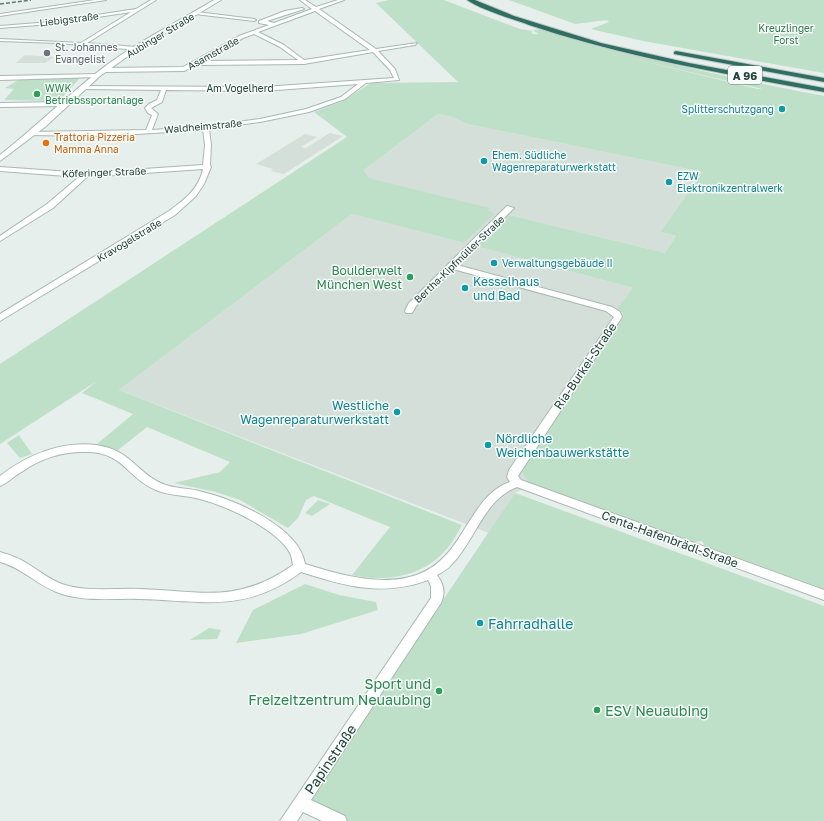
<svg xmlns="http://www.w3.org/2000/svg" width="824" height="821" font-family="'Golos Text',sans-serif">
<rect width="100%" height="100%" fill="#e6efeb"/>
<path fill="#d4dfda" d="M25 55 54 57 45 63H16Z
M438 114 453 117 467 124 703 172 660 232 676 236 665 253 510 215 476 246 633 288 643 311 535 481 515 493 489 533 119 390 352 214 464 243 488 210 373 179 368 177 364 170Z
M330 133 343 136 284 174 271 171 273 169 256 164 305 134 317 137 301 147 306 148Z"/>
<path fill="#bfe0c8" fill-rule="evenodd" d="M389 0H444L520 29 533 31 531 32 533 34H538L533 30 543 29C635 57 729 78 824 96V589L705 546 702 541 694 542 528 482 521 470 624 317 622 312 617 309 633 288 476 246 507 217 510 215 665 253 676 236 660 232 703 172 467 124 453 117 438 114 364 170 368 177 373 179 490 208 488 210 495 214 464 243 352 214 119 390 462 525C456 536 450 547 441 555 417 578 382 582 352 575L390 527 314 496 306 500 298 518 288 528 240 500 216 492 174 483 220 472 230 462 147 427 118 450 97 444 133 414 82 393 97 381 0 444V364L347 137 314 112 343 101 371 83 458 82 376 3ZM626 57 762 89H758Z
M509 0H824V73L643 41 591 29 609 22 607 20 575 24Z
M80 78 59 101 4 100 14 89 5 88 20 79Z
M19 435 32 454 20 458 7 443Z
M515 493 824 606V821H327L302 810Z
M318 500 330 504 312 516 305 513Z
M305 584 339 595 376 602 378 610 301 634 236 643 253 610Z
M209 628 221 630 217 639 190 640Z"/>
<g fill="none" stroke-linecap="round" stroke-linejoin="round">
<defs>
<path id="minor" d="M95 0H106L0 16V14Z
M151 0H156L87 43 136 47 138 50 58 43 0 41V39L81 43 131 12 51 24 0 28V26L51 22 136 9Z
M300 0H305L316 7 338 0H344L319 9 376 49 417 43 415 45 378 51 395 69 399 80 366 83 345 99 309 112 260 122 209 129 211 145 210 165 211 167 204 184 196 196 175 215 0 321V314L169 211C184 200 199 189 203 169L87 177 53 208 0 241V236L47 204 79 177 0 171V167L85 173 203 165 205 145 203 130 104 136 28 135V133L30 132 146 130 152 115 148 113 145 108 149 104 157 100 161 90 83 89 81 88V86L263 87 394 78 390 70 373 52 304 64 196 65 184 71 105 72 102 70 105 68 183 67 239 36 269 25 259 23V21L285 11 302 8 304 9 267 21 274 23 312 9ZM315 11 370 50 304 60 284 45 258 32ZM254 34 280 47 298 60 201 61 243 38ZM358 84 341 97 306 109 260 119 208 126 152 130 158 114 151 108 162 102 166 90 263 91Z
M197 12 254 19 256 20 254 21 195 14Z
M100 74 101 75 98 77 0 80V76Z
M0 103 66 102 69 104 66 106 0 107Z
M507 206 514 208 457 265 612 307 620 312 622 317 518 476 521 480 824 590V600L517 487C484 499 475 541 452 564 448 569 443 572 437 575 443 583 446 593 441 603L311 800 345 816 347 821H322L303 812 297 821H280L431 598V586L428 580C382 597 345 586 301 572 246 613 203 601 140 599 114 598 87 602 62 594 39 587 23 568 0 562V552C10 555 19 558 28 564 40 571 51 581 65 585 89 592 115 588 140 589 200 591 236 604 290 567L293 565C292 561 292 557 290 553 277 529 227 506 200 499 186 495 170 496 156 490 125 477 125 451 83 452 61 452 40 459 23 471 15 475 8 483 0 486V476C27 455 61 441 96 445 132 450 136 473 163 484 175 489 188 488 199 491 233 499 299 526 305 564 347 577 407 595 443 558 455 547 462 532 471 519 481 503 492 488 510 482L507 477 509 470 614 317 606 311 453 269 416 306 412 313H406L405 311 409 303Z"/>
<path id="tertiary" d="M214 0H221L131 54 100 76 45 127 0 161V155C33 129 63 100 95 74 131 45 174 24 214 0Z"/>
<path id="motorway" d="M467 0H475L514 16 601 43 689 63 824 88V92C725 74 625 57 529 25 513 19 481 10 467 0Z
M676 51 824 78V82L674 54V52Z"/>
</defs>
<use href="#minor" stroke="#a8b8b2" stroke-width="2"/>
<use href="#tertiary" stroke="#a8b8b2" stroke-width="2"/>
<use href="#motorway" stroke="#c2cac8" stroke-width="2"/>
<use href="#minor" fill="#fff" fill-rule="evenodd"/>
<use href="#tertiary" fill="#fff" fill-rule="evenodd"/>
<use href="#motorway" fill="#2f6f62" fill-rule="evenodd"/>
<path stroke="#5f7d75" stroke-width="1.5" stroke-dasharray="4 2" stroke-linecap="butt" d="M0 4 31 0"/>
</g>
<circle fill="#6b7280" stroke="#f7fbf9" stroke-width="1.5" cx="47" cy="53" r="4"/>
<g fill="#2e9e5b" stroke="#f7fbf9" stroke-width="1.5">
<circle cx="37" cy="94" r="4"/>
<circle cx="410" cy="277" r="4"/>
<circle cx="439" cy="691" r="4"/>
<circle cx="597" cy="710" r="4"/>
</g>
<g fill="#0f9aa8" stroke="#f7fbf9" stroke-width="1.5">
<circle cx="782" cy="109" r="4"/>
<circle cx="484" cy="161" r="4"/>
<circle cx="669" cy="182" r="4"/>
<circle cx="494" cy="263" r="4"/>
<circle cx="465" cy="288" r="4"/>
<circle cx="397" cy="412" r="4"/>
<circle cx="488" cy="445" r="4"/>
<circle cx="480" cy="623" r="4"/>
</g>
<circle fill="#e8710a" stroke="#f7fbf9" stroke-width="1.5" cx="46" cy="143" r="4"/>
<g text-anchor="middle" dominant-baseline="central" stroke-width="3" stroke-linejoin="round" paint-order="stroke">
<g font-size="10" fill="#24423a" stroke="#f7fbf9">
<text transform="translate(69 19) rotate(-7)">Liebigstraße</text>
<text transform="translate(160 35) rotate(-31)">Aubinger Straße</text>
<text transform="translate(213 53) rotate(-29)">Asamstraße</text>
<text x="240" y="88">Am Vogelherd</text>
<text transform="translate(203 126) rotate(-5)">Waldheimstraße</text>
<text transform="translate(104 172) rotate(-2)">Köferinger Straße</text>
<text transform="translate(129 240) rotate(-31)">Kravogelstraße</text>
<text transform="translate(459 259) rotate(-44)">Bertha-Kipfmüller-Straße</text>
</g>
<g font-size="10" fill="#2d7a4b" stroke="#f7fbf9">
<text x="786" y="28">Kreuzlinger<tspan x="786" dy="12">Forst</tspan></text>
</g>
<g font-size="10" fill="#5b616d" stroke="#f7fbf9" text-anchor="start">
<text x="55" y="47">St. Johannes<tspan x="55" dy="12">Evangelist</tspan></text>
</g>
<g font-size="10" fill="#27864d" stroke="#f7fbf9" text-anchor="start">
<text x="45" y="88">WWK<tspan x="45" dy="12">Betriebssportanlage</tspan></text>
</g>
<g font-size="10" fill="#0d838f" stroke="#f7fbf9" text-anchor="start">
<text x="774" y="109" text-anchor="end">Splitterschutzgang</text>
<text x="492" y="155">Ehem. Südliche<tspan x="492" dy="12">Wagenreparaturwerkstatt</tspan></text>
<text x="677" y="176">EZW<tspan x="677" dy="12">Elektronikzentralwerk</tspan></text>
<text x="502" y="263">Verwaltungsgebäude II</text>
</g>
<g font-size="10" fill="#c56008" stroke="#f7fbf9" text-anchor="start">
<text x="54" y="137">Trattoria Pizzeria<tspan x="54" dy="12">Mamma Anna</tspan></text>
</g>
<rect fill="#f7fbf9" stroke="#637a73" stroke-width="1" x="728" y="66" width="34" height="18" rx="3"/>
<g font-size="11" font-weight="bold" fill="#24423a">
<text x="745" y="75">A 96</text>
</g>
<g font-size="12" fill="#27864d" stroke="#f7fbf9" text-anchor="end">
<text x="402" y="270">Boulderwelt<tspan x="402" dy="14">München West</tspan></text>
</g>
<g font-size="12" fill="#0d838f" stroke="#f7fbf9" text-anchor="start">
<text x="473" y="281">Kesselhaus<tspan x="473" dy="14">und Bad</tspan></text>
<text x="389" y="405" text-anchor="end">Westliche<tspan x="389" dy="14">Wagenreparaturwerkstatt</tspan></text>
<text x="496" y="438">Nördliche<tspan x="496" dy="14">Weichenbauwerkstätte</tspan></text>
</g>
<g font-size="12" fill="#24423a" stroke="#f7fbf9">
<text transform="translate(585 366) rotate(-56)">Ria-Burkei-Straße</text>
<text transform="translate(670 539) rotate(20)">Centa-Hafenbrädl-Straße</text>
</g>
<g font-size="14" fill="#0d838f" stroke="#f7fbf9" text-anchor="start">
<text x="488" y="623">Fahrradhalle</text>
</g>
<g font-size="14" fill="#27864d" stroke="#f7fbf9" text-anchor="end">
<text x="431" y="683">Sport und<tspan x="431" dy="16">Freizeitzentrum Neuaubing</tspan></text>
<text x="605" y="710" text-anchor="start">ESV Neuaubing</text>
</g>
<g font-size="14" fill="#24423a" stroke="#f7fbf9">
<text transform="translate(330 759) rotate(-56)">Papinstraße</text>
</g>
</g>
</svg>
